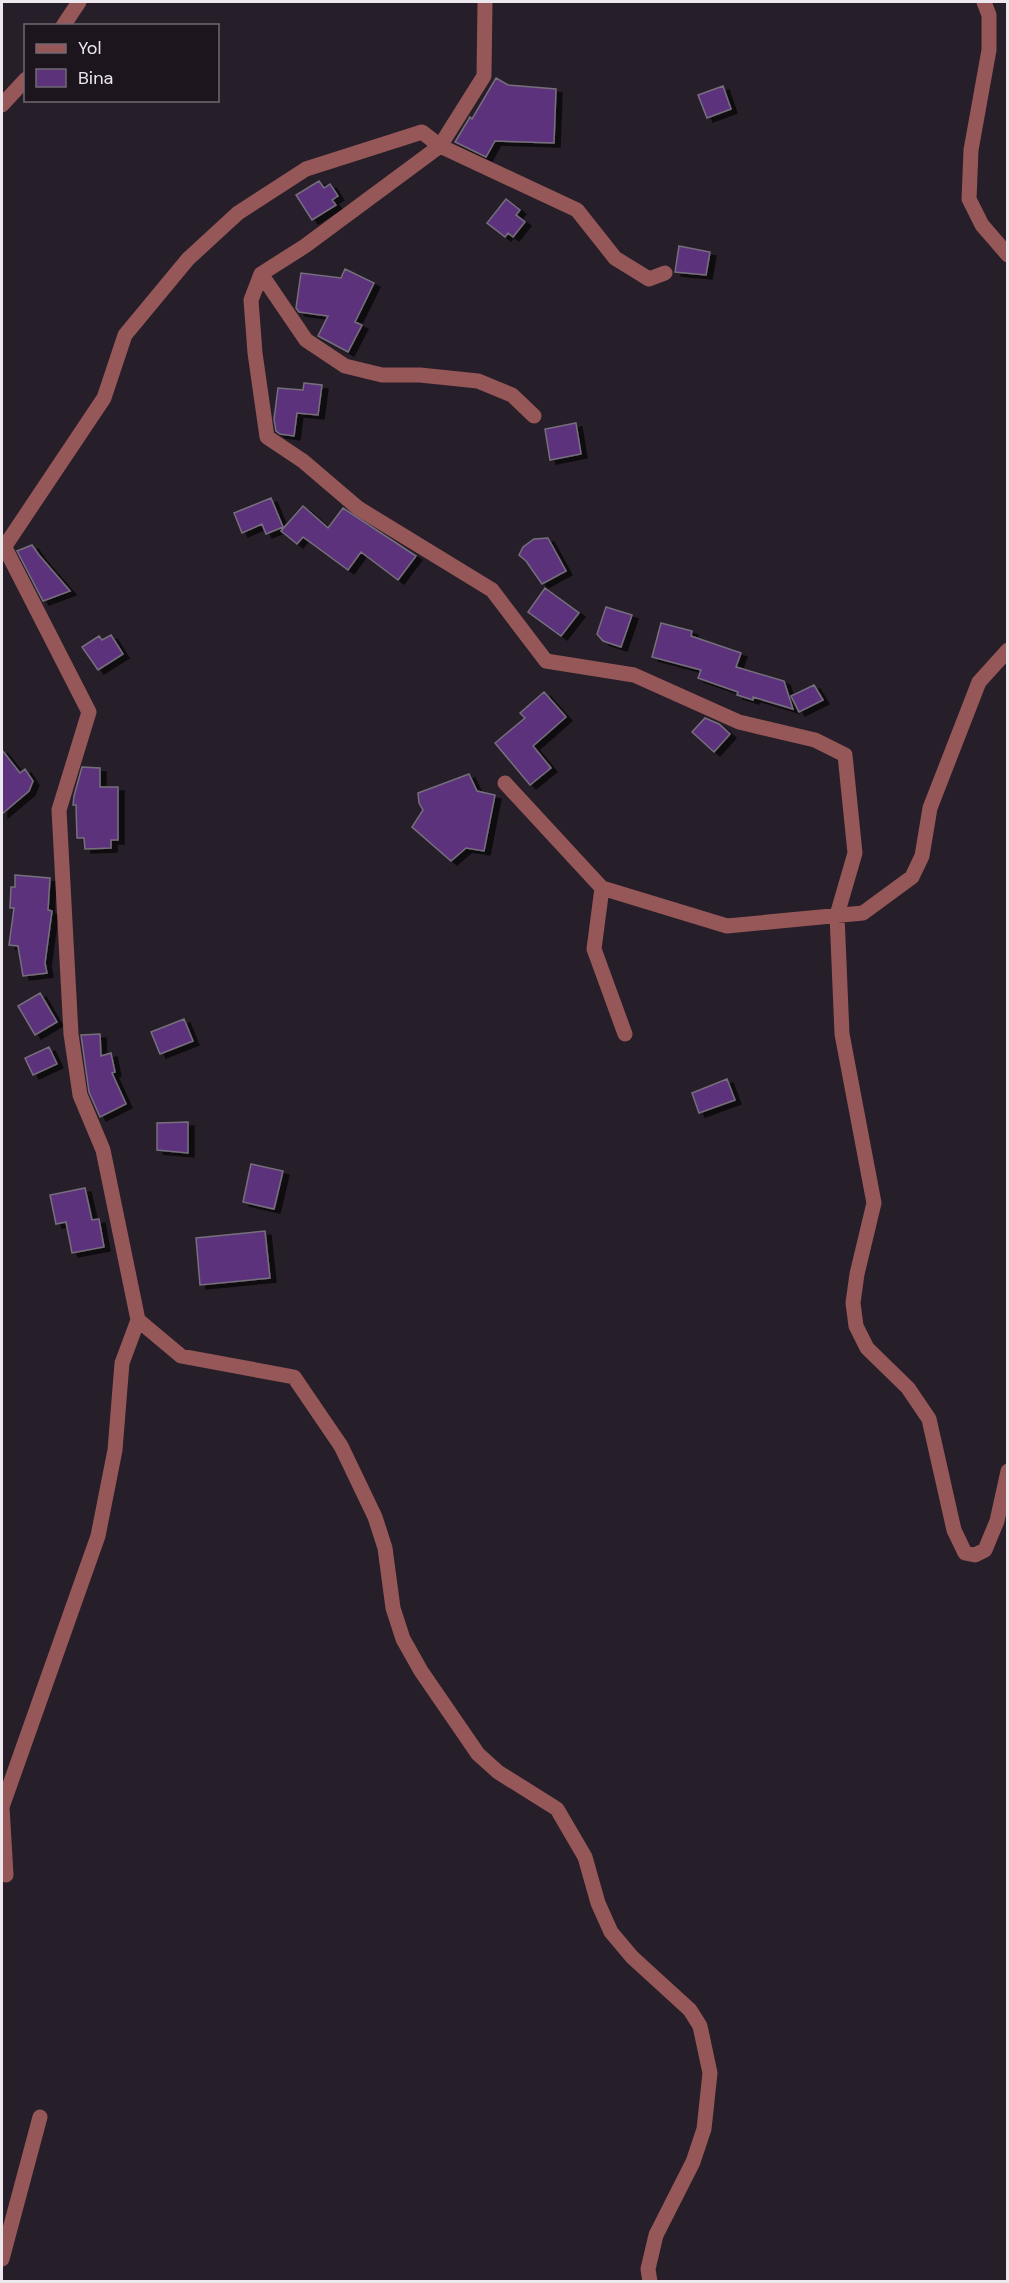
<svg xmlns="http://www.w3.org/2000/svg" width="1009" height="2283" font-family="'DM Sans',sans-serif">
<defs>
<filter id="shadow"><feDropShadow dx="6" dy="4" stdDeviation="0" flood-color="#0009"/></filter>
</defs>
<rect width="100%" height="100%" fill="#261e28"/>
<path fill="#5c327b" stroke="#766f7c" stroke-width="1.5" filter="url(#shadow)" d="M496 78 508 85 556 89 554 143 495 141 486 157 455 142 470 117 472 119Z
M723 86 731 109 707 118 698 95Z
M319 181 324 188 330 184 338 196 332 200 336 205 312 220 296 195Z
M506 199 520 210 516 215 525 222 513 237 508 233 505 237 487 223Z
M679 246 710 252 706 275 675 272Z
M345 269 374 283 355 322 362 325 348 352 318 336 328 316 299 312 296 308 301 273 341 278Z
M304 383 322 385 318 415 297 413 294 436 280 434 276 431 274 419 278 388 303 390Z
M576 423 581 454 550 460 545 429Z
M271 498 283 527 266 534 262 524 242 533 234 513Z
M303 506 328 528 343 508 416 556 398 580 361 552 348 570 303 537 297 544 281 531Z
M548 538 566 571 542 584 526 561 519 555 523 547 534 539Z
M32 545 39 555 70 591 43 601 17 551Z
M545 588 579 613 561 636 528 612Z
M606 607 632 615 621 647 603 641 597 634Z
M661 623 692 631 691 636 741 653 736 667 784 681 793 709 753 697V700L737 695 738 692 698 678 701 670 652 657Z
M111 635 123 654 98 670 82 647 99 636 102 640Z
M814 685 823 700 799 712 791 696Z
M544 692 566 717 533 746 551 768 530 785 495 743 525 718 520 713Z
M705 718 719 724 730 734 714 752 692 732Z
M2 750 20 773 25 769 33 781 29 791 2 814Z
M82 767 100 768V787H118V840H111V848L85 849 84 838H77L76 805H73L74 796Z
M469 774 477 791 495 795 484 851 466 848 451 861 412 827 423 810 419 803 418 793Z
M15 875 50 878 48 910 52 911 45 963 47 973 23 976 18 946 9 945 14 908H10L11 887H15Z
M40 993 57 1022 35 1035 18 1006Z
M184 1019 193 1041 160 1054 151 1032Z
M100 1034 101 1056 111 1053 115 1072 112 1073 126 1104 100 1117 89 1092 81 1035Z
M49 1047 57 1064 33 1075 25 1058Z
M727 1079 735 1100 699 1113 692 1093Z
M188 1122V1153L157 1150V1123Z
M251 1164 283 1171 274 1209 243 1202Z
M85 1188 92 1220 99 1219 104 1247 72 1253 66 1222 56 1224 50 1195Z
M265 1231 270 1278 200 1285 196 1238Z"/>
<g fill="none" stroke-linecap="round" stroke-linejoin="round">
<path stroke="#965758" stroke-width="15" d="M485 2 484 76 440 146 305 246 261 274 251 300 255 353 267 437 303 461 358 508 492 590 546 661 634 675 739 722 815 740 845 755 855 853 837 915 842 1034 874 1203 857 1274 853 1303 856 1326 867 1348 908 1388 929 1419 954 1530 965 1553 975 1555 985 1550 997 1521 1008 1471
M984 2 989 15V50L971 150 969 199 982 225 1008 255
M63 26 79 2
M2 105 26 79
M261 274 306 340 345 366 382 375H420L478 381 512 395 534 416
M2 542 89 712 59 810 71 1034 80 1095 103 1150 138 1320 122 1363 115 1450 98 1536 2 1807 6 1875
M5 546 104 398 125 335 188 259 238 213 306 169 422 132 440 146 577 210 615 258 649 279 665 273
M505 783 602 888 727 926 863 913 912 877 922 856 930 808 979 682 1008 650
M602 888 594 949 625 1034
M138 1320 181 1356 294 1377 341 1446 375 1517 385 1548 393 1608 403 1639 421 1671 478 1754 498 1772 557 1809 585 1857 598 1903 611 1932 632 1957 690 2010 700 2026 710 2073 704 2129 693 2162 656 2235 648 2269 650 2282
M2 2259 40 2117"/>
</g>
<rect width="1009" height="2283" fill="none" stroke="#ede7ee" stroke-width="6"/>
<rect x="24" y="24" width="195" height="78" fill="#1c151e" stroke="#706971" stroke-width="1.5"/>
<rect x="36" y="44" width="30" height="9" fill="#965758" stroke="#706971" stroke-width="1.5"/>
<text x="78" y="54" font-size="18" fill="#ede7ee">Yol</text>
<rect x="36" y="69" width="30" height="18" fill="#5c327b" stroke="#706971" stroke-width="1.5"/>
<text x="78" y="84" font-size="18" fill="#ede7ee">Bina</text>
</svg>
